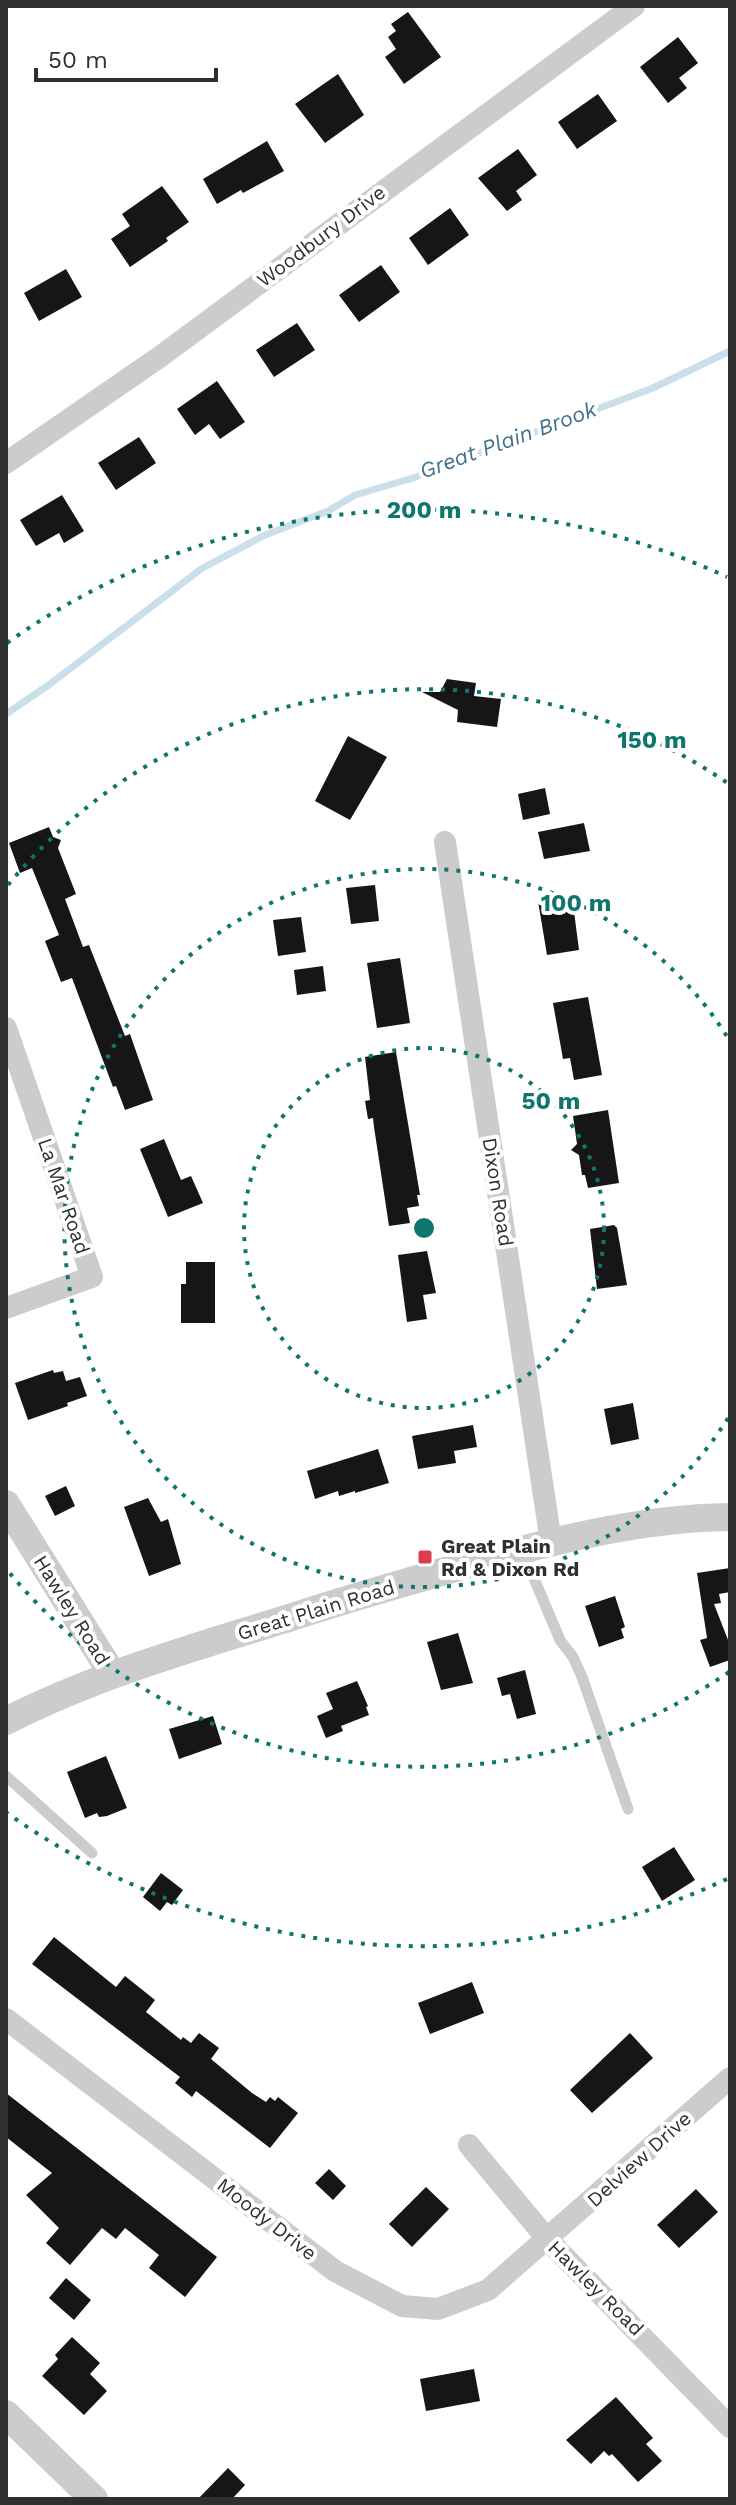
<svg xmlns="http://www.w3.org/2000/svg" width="736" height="2505" font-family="'Work Sans',sans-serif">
<rect width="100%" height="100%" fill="#fff"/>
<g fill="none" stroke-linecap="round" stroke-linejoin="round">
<path stroke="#cbdfea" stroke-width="7" d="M6 714 50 684 201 569 265 535 328 511 355 495 413 478 653 388 730 351"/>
</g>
<path fill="#161616" d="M408 12 441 57 404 84 385 57 396 49 388 37 396 31 391 24Z
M678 37 698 63 679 78 687 88 668 103 640 67Z
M338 74 364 115 325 143 295 104Z
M598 94 617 121 577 149 558 122Z
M267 141 284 171 243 193 241 190 217 204 203 179Z
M518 149 537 175 516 191 522 200 507 211 478 178Z
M162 186 189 222 166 238 168 241 130 267 111 239 130 226 122 214Z
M450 208 469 235 428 265 409 238Z
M381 265 400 292 359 322 339 295Z
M66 269 82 297 39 321 24 293Z
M297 323 315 350 274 377 256 350Z
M217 381 245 422 220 439 209 424 195 435 177 409Z
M139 437 156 463 116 490 98 463Z
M62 495 84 531 64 543 59 533 36 546 20 520Z
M447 679 476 683 474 696 501 699 497 727 457 722 458 710 422 692H440Z
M348 736 387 757 350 820 315 801Z
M545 788 550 814 523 820 518 794Z
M584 823 590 851 544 859 538 832Z
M49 827 53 837 61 840 58 848 76 894 65 899 83 947 89 945 125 1036 130 1034 153 1100 125 1110 116 1086 113 1087 72 978 61 982 45 941 59 935 32 868 20 873 9 843Z
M375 885 379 921 351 924 346 888Z
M572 896 579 950 547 955 538 901Z
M301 917 306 952 278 956 273 920Z
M400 958 410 1023 377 1028 367 963Z
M323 966 326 991 297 995 294 970Z
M588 997 602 1075 574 1080 570 1058 563 1059 553 1003Z
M396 1052 420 1195H417L419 1206 407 1208 410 1223 389 1226 374 1127 373 1118 368 1119 365 1101 370 1100 365 1057Z
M608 1110 619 1183 588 1188 585 1175H582L579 1155 571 1150 577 1144 573 1116Z
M164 1139 181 1180 191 1176 203 1203 168 1217 140 1149Z
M614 1225 617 1228 627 1285 597 1289 590 1229Z
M427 1251 436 1293 423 1295 427 1319 407 1322 398 1255Z
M186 1262H215V1323H181V1284H186Z
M53 1370 54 1373 63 1371 66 1381 80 1377 87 1396 67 1403 68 1406 28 1420 15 1383Z
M633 1403 639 1439 611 1445 604 1409Z
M473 1425 477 1447 454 1451 456 1463 418 1469 412 1436Z
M378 1449 389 1483 355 1493V1491L339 1496 338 1491 315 1499 307 1471Z
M66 1486 75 1506 55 1516 45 1496Z
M148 1498 161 1522 168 1519 181 1564 149 1576 124 1507Z
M730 1568V1592L719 1594 721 1603 714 1604 730 1645V1660L710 1667 700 1640 707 1638 697 1573Z
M615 1596 625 1627 621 1629 624 1638 599 1647 585 1606Z
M458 1633 473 1683 441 1690 427 1642Z
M525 1670 536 1714 517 1719 510 1694 502 1696 497 1678Z
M357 1681 368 1706 366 1707 369 1715 341 1726 343 1731 326 1738 317 1716 333 1709 326 1693Z
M213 1716 222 1744 179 1759 169 1729Z
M106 1756 127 1808 107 1816 99 1817 97 1813 85 1818 67 1772Z
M674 1847 695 1880 662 1901 642 1867Z
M161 1873 183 1890 172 1905 167 1902 160 1911 143 1897Z
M54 1937 116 1987 125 1976 155 2000 146 2012 181 2040 183 2037 191 2043 199 2033 219 2048 211 2059 252 2093 266 2102 270 2097 275 2101 278 2097 298 2113 270 2148 196 2091 192 2097 175 2083 180 2077 32 1964Z
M472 1982 484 2013 430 2034 418 2003Z
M630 2033 653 2058 592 2113 570 2090Z
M6 2093 217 2257 185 2297 149 2268 159 2255 125 2228 116 2239 102 2228 70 2265 46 2243 59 2228 26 2195 52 2173 6 2137Z
M329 2169 346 2186 333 2200 315 2183Z
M426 2187 449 2209 412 2247 389 2224Z
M696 2189 718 2212 679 2248 657 2225Z
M66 2278 91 2300 74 2320 49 2298Z
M72 2337 100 2363 90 2374 107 2391 84 2415 42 2376 58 2359 55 2355Z
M474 2369 480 2401 426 2411 420 2379Z
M616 2397 653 2438 646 2444 662 2461 638 2482 612 2454 609 2456 604 2451 591 2464 566 2440Z
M228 2468 245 2485 232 2499H198Z"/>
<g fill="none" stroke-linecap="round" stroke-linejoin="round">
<path stroke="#ccc" stroke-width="11" d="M522 1550 560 1640 573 1657 582 1677 628 1809
M6 1776 92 1853"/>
<path stroke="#ccc" stroke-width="22" d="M6 463 161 356 634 6
M445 842 551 1542
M6 1028 92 1277 6 1308
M6 2019 335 2271 402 2306 438 2309 488 2290 730 2078
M469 2145 548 2240 730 2427"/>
<path stroke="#ccc" stroke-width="28" d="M6 1504 113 1675
M6 1721C96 1675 195 1647 292 1617 346 1599 401 1584 455 1568 544 1543 637 1518 730 1517
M6 2414 94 2499"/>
</g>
<g fill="none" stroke="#0f766e" stroke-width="4" stroke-dasharray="4 8">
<circle cx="424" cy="1228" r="180"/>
<path d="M728 1418A359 359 0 1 1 728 1038"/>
<path d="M729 1672A539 539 0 0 1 8 1571M8 885A539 539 0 0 1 729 784"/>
<path d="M727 1879A718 718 0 0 1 7 1813M7 643A718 718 0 0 1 727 577"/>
</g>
<rect fill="#dc3c4c" stroke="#fff" stroke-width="3" x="417" y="1549" width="16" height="16" rx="4"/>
<g text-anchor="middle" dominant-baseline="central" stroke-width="8" stroke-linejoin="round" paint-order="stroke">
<g font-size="20" fill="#2f2f2f" stroke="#fff">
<text transform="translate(321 236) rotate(-37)">Woodbury Drive</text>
<text transform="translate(498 1192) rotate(81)">Dixon Road</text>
<text transform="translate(64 1196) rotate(71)">La Mar Road</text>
<text transform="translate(72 1610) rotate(58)">Hawley Road</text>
<text transform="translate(316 1610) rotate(-17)">Great Plain Road</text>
<text transform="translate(639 2159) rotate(-42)">Delview Drive</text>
<text transform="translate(267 2219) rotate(38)">Moody Drive</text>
<text transform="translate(596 2288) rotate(45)">Hawley Road</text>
</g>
<g font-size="20" font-weight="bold" fill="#2f2f2f" stroke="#fff" text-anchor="start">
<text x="441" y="1546">Great Plain<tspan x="441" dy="23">Rd &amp; Dixon Rd</tspan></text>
</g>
<g font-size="22" font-style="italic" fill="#41728d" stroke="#fff">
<text transform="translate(508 440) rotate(-20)">Great Plain Brook</text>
</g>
</g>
<circle cx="424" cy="1228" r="12" fill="#0f766e" stroke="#fff" stroke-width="4"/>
<g font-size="24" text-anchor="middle" font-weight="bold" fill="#0f766e" stroke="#fff" stroke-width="8" stroke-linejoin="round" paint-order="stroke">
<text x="424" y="518">200 m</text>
<text x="652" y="748">150 m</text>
<text x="576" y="911">100 m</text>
<text x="551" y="1109">50 m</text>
</g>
<rect width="736" height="2505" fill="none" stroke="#2f2f2f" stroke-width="16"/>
<path d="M36 68v12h180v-12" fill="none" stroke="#2f2f2f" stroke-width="4"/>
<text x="48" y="68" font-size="24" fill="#2f2f2f" stroke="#ffffff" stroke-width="6" paint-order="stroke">50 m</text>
</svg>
